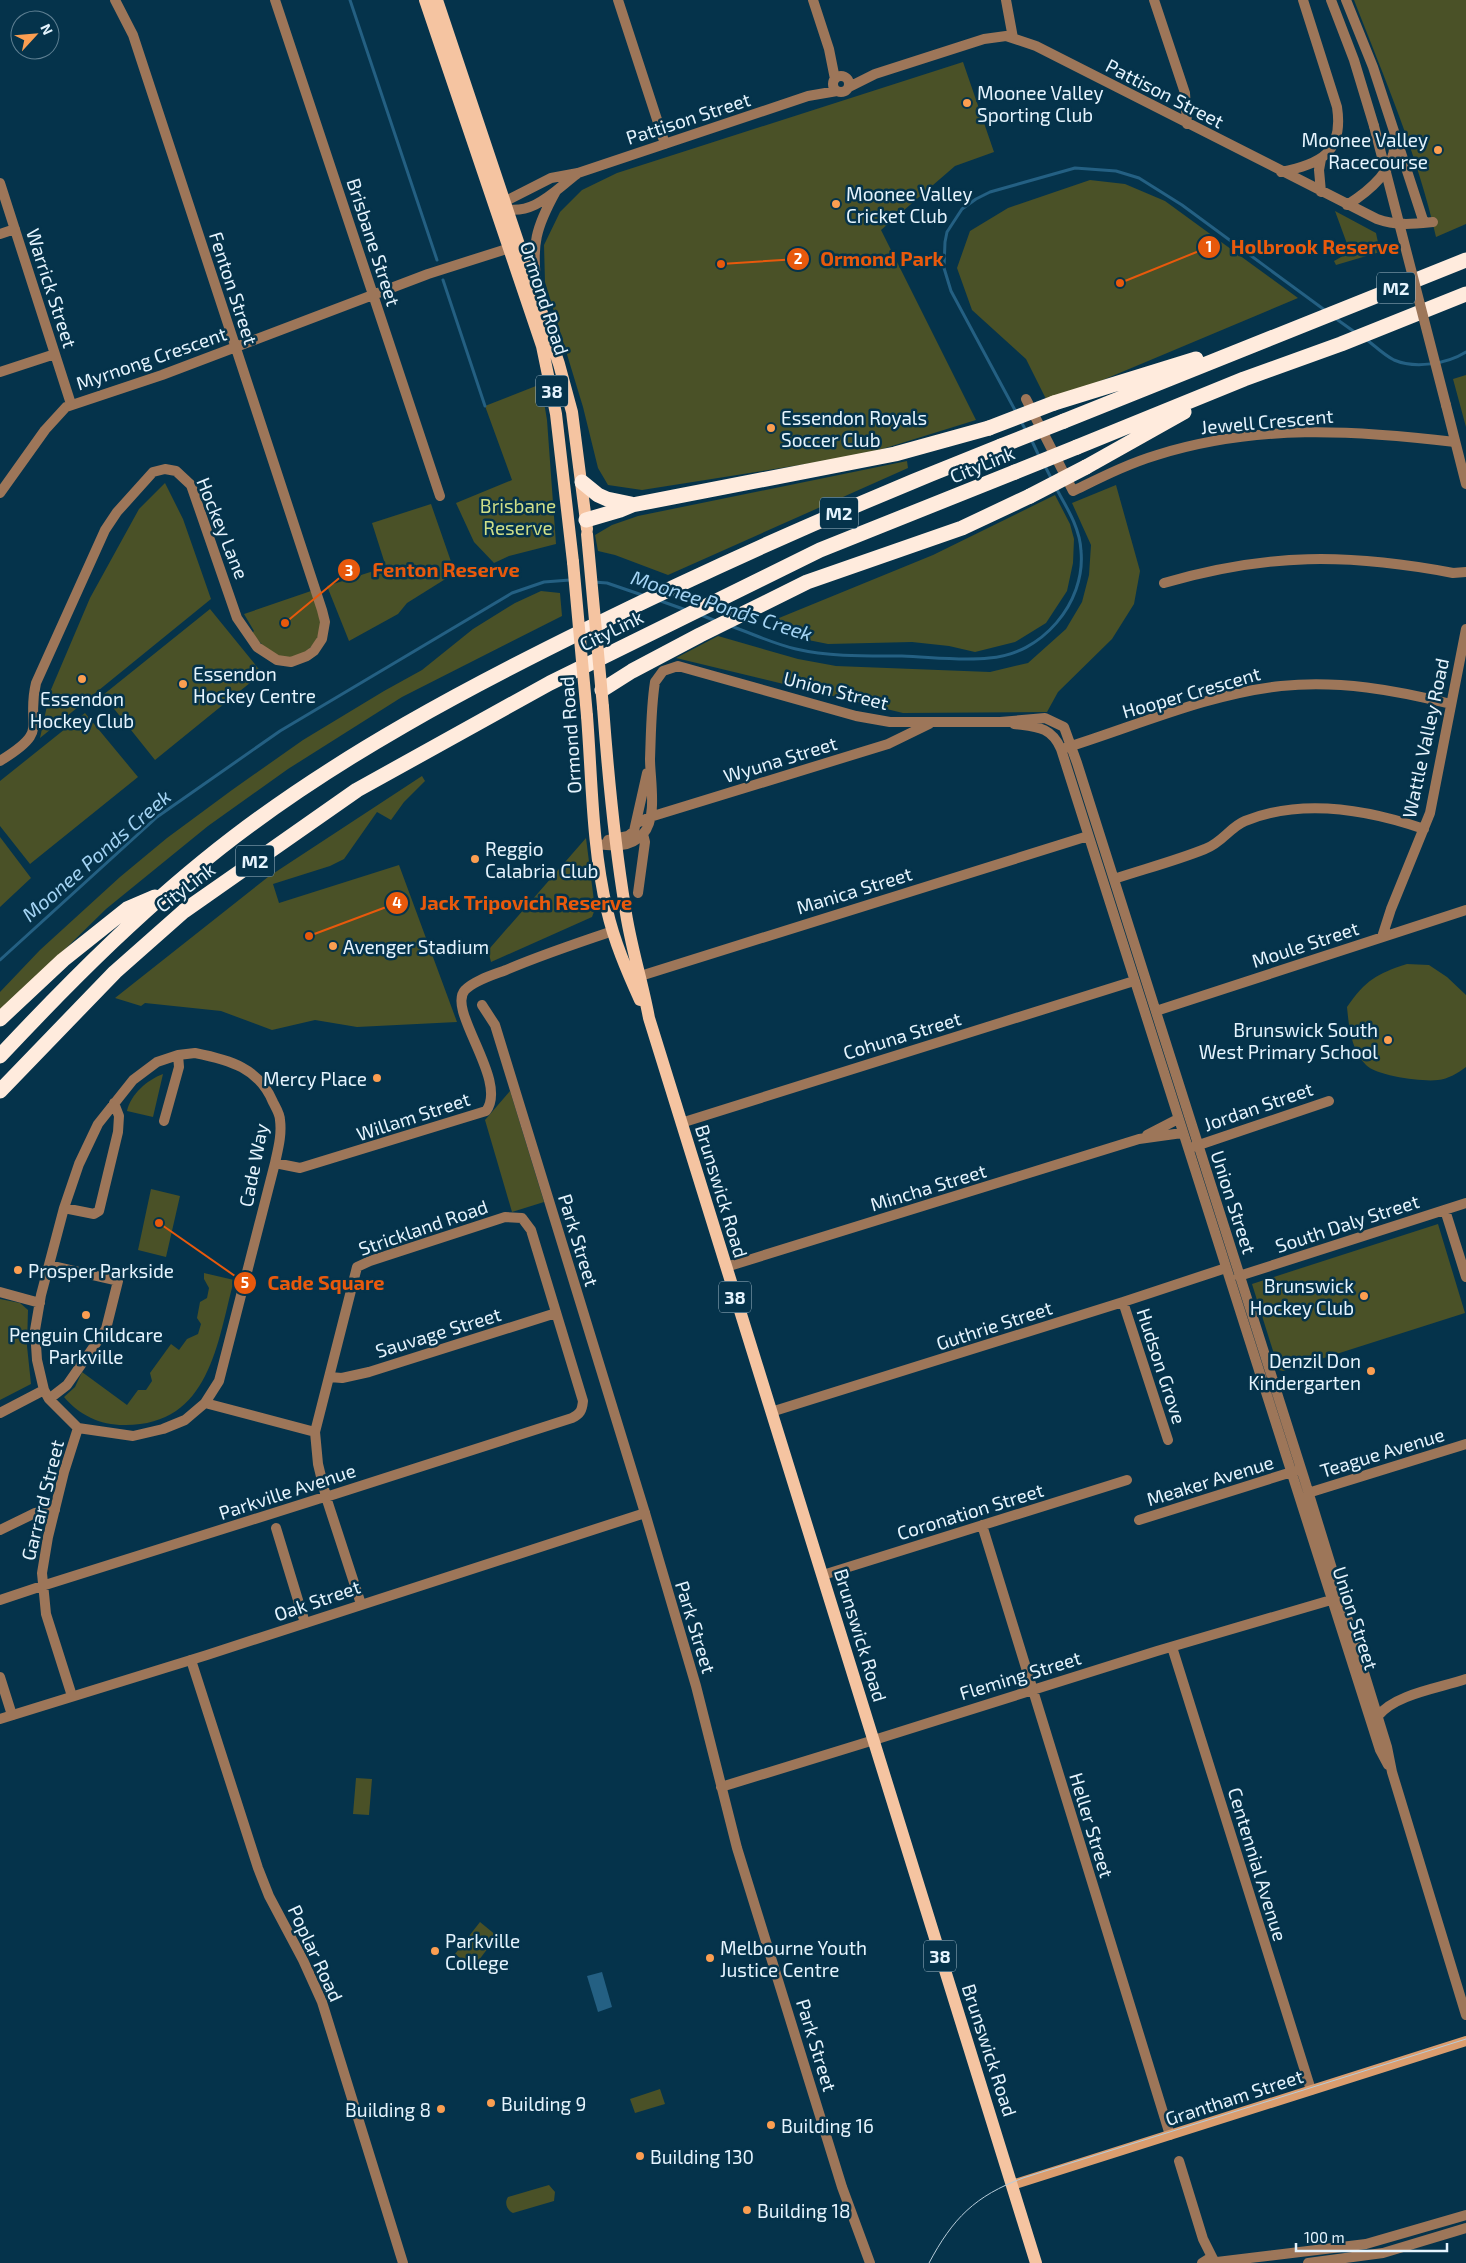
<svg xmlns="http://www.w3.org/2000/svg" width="1466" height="2263" font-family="'Exo 2',sans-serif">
<rect width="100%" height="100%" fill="#05334b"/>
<path fill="#4a5127" d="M1354 0H1466V224L1436 237C1418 156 1384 77 1354 0Z
M963 62 994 152 955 166 881 230 976 420 863 455 642 490 608 485 598 468 583 407 545 282 544 245 560 212 582 190 617 173Z
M1090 180 1125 184 1165 201 1298 298 1048 403 1026 359 972 310 957 268 970 231 1008 208Z
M1335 211 1376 233 1380 252 1336 265 1334 261 1350 252Z
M1466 375V427L1453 379Z
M541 384 547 420 556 544 509 556 494 563 474 542 456 503 512 480 485 406Z
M907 461 908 468 668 575 615 555 598 551 595 535 612 525 638 516Z
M165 483 183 519 211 599 40 738 50 692 90 598 139 509Z
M1116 485 1140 571 1134 604 1112 639 1058 692 1047 712 903 713 676 658 718 636 798 659 836 666 990 672 1028 663 1066 629 1082 602 1089 575 1091 545 1072 503Z
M1055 495 1070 524 1074 539 1073 563 1067 591 1046 623 1015 642 975 652 949 646 912 642 828 644 788 636 779 618 933 555Z
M431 504 455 573 407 603 398 614 349 641 327 586 386 567 372 523Z
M311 591C315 602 321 615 320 628 319 646 296 664 278 656 267 651 259 642 252 633L254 631 244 614Z
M541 591 560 593 562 616 402 697 288 769 208 826 106 909 0 1013V992L40 950 120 877 167 838 232 790 303 740 384 691 422 670 473 629 515 603Z
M210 609 262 673 155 760 103 695Z
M85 713 138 777 30 864 0 826V781Z
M422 776 425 781 404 802 391 820 377 812 344 859 330 866 273 884 279 903 399 865 457 1022 357 1027 315 1020 272 1030 221 1011 145 1003 141 1006 115 998 268 877Z
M0 837 31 878 0 907Z
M586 838 595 909 592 917 491 962 489 954 490 948Z
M1407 964 1429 965 1447 977 1466 995V1067C1458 1073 1448 1079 1438 1080 1422 1082 1377 1076 1366 1065 1351 1050 1349 1027 1347 1007 1366 980 1376 974 1407 964Z
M163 1074 153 1117 127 1111C131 1094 147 1080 163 1074Z
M510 1091 544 1202 512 1212 485 1120Z
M151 1189 180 1196 166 1257 138 1250Z
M1438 1224 1465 1313 1283 1371 1279 1370 1252 1284Z
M204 1273 234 1280C217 1343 210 1426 124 1425 100 1425 79 1415 64 1397L75 1387 82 1372 127 1405 138 1390H146L152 1381 150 1373 171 1344 179 1350 187 1339 198 1334 201 1324 197 1318 200 1302 207 1298 209 1288 204 1279Z
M0 1299 20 1303 28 1310 27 1346 31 1384 0 1400Z
M356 1778 372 1779 369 1815 353 1814Z
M480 1922 497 1936 473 1968 455 1954Z
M660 2089 665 2104 635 2113 630 2099Z
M549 2185 555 2192 554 2201 513 2213C507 2210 504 2203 508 2197Z"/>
<path fill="#246083" d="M602 1972 612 2007 598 2012 587 1976Z"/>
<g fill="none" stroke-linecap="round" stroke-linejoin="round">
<path stroke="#246083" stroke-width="3" d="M350 0 437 260
M443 280 485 406
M1335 318 1356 333
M1366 339C1375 346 1384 355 1394 360 1415 369 1447 364 1466 352
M1016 412 951 291 944 268 945 242 947 232 962 209 976 199 990 192 1075 168 1116 171 1139 178 1182 205 1326 311
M1020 420 1027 432
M1031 439 1039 456
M1045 466 1052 480
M594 582 607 583 645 596
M658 600 686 610
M701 615 716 621
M731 626C753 634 774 644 796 649 830 657 867 656 902 656 931 657 961 661 989 658 1041 655 1086 603 1081 551 1080 528 1067 508 1056 488
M0 960 157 817 280 731 512 593 544 582 570 580"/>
<path stroke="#9d7659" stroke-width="10" d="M275 0 440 496
M618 0 665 144
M813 0 829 49 835 79
M1006 0 1013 38
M1154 0 1185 93 1187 124
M1346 0 1373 67 1424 223
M833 84a8 8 0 1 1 16 0a8 8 0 1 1-16 0Z
M849 87 875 74 984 39 1006 36 1036 46 1377 219C1397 226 1413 224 1433 222
M1281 172C1320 164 1344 153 1337 107L1303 0
M0 183 71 404
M1321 192 1319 170 1321 159
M498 205 551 178 578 173 808 96 837 91
M1347 205C1368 192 1398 168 1394 140
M501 208C533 217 554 191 577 174
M0 234 15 229
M537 286C531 245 536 227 556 191
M0 372 55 354
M1026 399 1073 491C1100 478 1127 464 1157 455 1256 424 1353 430 1455 442
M0 493 45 430 66 407 162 375 428 274 516 246
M1164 583C1268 553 1347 553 1453 573L1466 572
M1014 724C1036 727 1051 726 1061 749L1380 1750 1388 1765
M1065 748C1136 726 1207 694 1281 686 1339 680 1395 690 1451 704
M0 761C52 729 25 729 36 683L105 530 117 512 153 472 165 469 176 471 191 485 237 618 257 647 277 660 291 662 307 656 314 651 322 639 325 622 322 610 133 35 115 0
M637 823 650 817 888 744 929 724
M608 840 628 836 634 831 647 773
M596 844C613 846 630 848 643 834 658 818 650 779 650 759 651 734 651 707 655 682L663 671 678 666 856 716 890 722H1000L1045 718 1064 727 1077 763 1304 1478 1387 1747 1392 1772 1466 2015
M1114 879C1144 869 1175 861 1205 849 1222 843 1230 827 1245 821 1302 798 1369 810 1424 829
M638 893 645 842 643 834
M1382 937 1391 909 1430 813 1466 629
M634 978 1088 836
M482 1005 495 1025 645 1513
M1156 1011 1466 910
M195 1053C230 1060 259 1068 273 1102 276 1108 280 1114 280 1120 282 1135 278 1149 275 1163L219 1381 205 1403 185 1420 163 1429 133 1436 78 1428 49 1399 44 1390 37 1360 35 1330 41 1295 64 1208 79 1164 98 1124 133 1080 157 1062 178 1055Z
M164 1121 179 1067 178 1055
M681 1123 1134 981
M1147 1135 1178 1119
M1193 1147 1329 1101
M275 1163 300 1168 486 1111C509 1081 446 1010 465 990 475 980 493 975 506 970 541 955 577 943 613 931
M64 1208 94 1214 99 1211 118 1132 119 1116 114 1103
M1445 1210 1466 1277
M726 1267 1139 1139 1182 1133
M1239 1276 1466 1203
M0 1292 40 1303
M1123 1302 1168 1440
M329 1377 342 1378 369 1372 556 1313
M49 1399 67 1385 106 1329 118 1281 49 1265
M205 1403 315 1432
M771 1412 1123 1302 1226 1268
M0 1413 44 1390
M1308 1493 1466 1444
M1139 1520 1295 1471
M982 1525 1170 2135
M276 1528 305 1623
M0 1530 35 1513 55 1510
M823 1575 1127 1480
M0 1600 42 1586 318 1499 326 1497 572 1418C580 1414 582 1411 583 1401L531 1230 522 1218 505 1217 370 1261 357 1267 315 1432 318 1464 326 1497 361 1604
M1172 1647 1311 2090
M191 1660 258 1868 269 1896 303 1960 322 2002 403 2263
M0 1677 12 1715
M72 1696 46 1614 42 1573 48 1537 64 1472 78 1428
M1378 1716C1395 1694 1440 1688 1466 1679
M874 1740 1157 1651 1331 1600
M1179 2161 1203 2239 1213 2259
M1217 2262 1366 2244 1466 2215
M1202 2263 1210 2258 1217 2263
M1308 2263 1383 2253 1466 2228"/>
<path stroke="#9d7659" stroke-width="10" d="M1331 0 1354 60 1374 126
M1446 405 1466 484
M0 1719 207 1655 645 1513 696 1686 737 1848 842 2187 870 2263
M721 1787 874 1740"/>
<path stroke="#db9d6e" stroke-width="10" d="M1012 2185 1466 2041"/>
<path stroke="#f5c4a1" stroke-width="12" d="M425 0 542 346 556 414 573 562
M437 0 559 364 572 412 587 529
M603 707C608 774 614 840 625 907 630 944 642 980 649 1018L1036 2263
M587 716C592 780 592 847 607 910 614 941 627 971 640 1000"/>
<path stroke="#ffebdd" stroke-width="15" d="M1054 403 1196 359
M1064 421 1466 260
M1077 447 1244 379 1341 344 1466 294
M1086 467 1184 412
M582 482 598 495 607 499 631 504
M586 520 620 510 632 505 895 454 989 428
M602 690 632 671 700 635 807 582 962 528 1030 496
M0 1019 63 960 127 909 155 897
M0 1056C73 978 149 902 234 837 343 754 465 689 587 629 723 562 861 501 1001 446
M0 1091 115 972 184 911 357 790 550 683 820 550 1015 472"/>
<path stroke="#b7ccd9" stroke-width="1" d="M929 2263C953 2218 975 2196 1023 2178L1466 2039"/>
<path stroke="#9d7659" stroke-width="10" d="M1374 126 1446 405"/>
<path stroke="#f5c4a1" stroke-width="12" d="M587 534 603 707
M573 562 587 716"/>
<path stroke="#ffebdd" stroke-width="15" d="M989 428 1054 403
M1001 446 1064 421
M1015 472 1077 447
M1030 496 1086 467"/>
</g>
<g fill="#fb9e51" stroke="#05334b" stroke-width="2">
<circle cx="967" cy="103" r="5"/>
<circle cx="1438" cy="150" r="5"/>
<circle cx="836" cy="204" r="5"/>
<circle cx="771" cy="428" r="5"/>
<circle cx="82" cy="679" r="5"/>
<circle cx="183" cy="684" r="5"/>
<circle cx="475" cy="859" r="5"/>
<circle cx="333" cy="946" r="5"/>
<circle cx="1388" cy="1040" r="5"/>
<circle cx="377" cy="1078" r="5"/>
<circle cx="18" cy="1270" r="5"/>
<circle cx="1364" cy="1296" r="5"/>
<circle cx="86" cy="1315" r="5"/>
<circle cx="1371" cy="1371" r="5"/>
<circle cx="435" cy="1951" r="5"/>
<circle cx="710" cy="1958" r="5"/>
<circle cx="491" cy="2103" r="5"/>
<circle cx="441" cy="2109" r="5"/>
<circle cx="771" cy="2125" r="5"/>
<circle cx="640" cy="2156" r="5"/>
<circle cx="747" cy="2210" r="5"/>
</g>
<g text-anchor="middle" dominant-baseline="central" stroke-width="5" stroke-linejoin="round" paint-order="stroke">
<g fill="#05334b" stroke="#a2bac8" stroke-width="1">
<rect x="1377" y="272.5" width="38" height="31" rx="4"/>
<rect x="536" y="375.5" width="32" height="31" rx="4"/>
<rect x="820" y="497.5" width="38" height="31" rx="4"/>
<rect x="236" y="845.5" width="38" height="31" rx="4"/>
<rect x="719" y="1281.5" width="32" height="31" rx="4"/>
<rect x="924" y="1940.5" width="32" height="31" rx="4"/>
</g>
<g font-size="18" font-weight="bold" fill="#e5f4fe">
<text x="1396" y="288">M2</text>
<text x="552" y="391">38</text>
<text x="839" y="513">M2</text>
<text x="255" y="861">M2</text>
<text x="735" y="1297">38</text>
<text x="940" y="1956">38</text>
</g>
<g font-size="19" fill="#e5f4fe" stroke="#05334b" text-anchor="start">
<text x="977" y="92">Moonee Valley<tspan x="977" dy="22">Sporting Club</tspan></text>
<text x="1428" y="139" text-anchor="end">Moonee Valley<tspan x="1428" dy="22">Racecourse</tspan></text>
<text x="846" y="193">Moonee Valley<tspan x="846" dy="22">Cricket Club</tspan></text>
<text x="781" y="417">Essendon Royals<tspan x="781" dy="22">Soccer Club</tspan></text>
<text x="193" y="673">Essendon<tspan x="193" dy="22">Hockey Centre</tspan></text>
<text x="82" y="698" text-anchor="middle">Essendon<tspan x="82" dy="22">Hockey Club</tspan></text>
<text x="485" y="848">Reggio<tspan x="485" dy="22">Calabria Club</tspan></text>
<text x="343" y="946">Avenger Stadium</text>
<text x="1378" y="1029" text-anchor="end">Brunswick South<tspan x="1378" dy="22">West Primary School</tspan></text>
<text x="367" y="1078" text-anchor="end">Mercy Place</text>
<text x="28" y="1270">Prosper Parkside</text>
<text x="1354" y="1285" text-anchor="end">Brunswick<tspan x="1354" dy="22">Hockey Club</tspan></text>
<text x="86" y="1334" text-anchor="middle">Penguin Childcare<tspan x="86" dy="22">Parkville</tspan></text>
<text x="1361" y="1360" text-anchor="end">Denzil Don<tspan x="1361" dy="22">Kindergarten</tspan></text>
<text x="445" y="1940">Parkville<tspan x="445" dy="22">College</tspan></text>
<text x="720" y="1947">Melbourne Youth<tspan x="720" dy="22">Justice Centre</tspan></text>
<text x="501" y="2103">Building 9</text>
<text x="431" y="2109" text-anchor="end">Building 8</text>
<text x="781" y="2125">Building 16</text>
<text x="650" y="2156">Building 130</text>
<text x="757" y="2210">Building 18</text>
</g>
<g font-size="19" fill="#e5f4fe" stroke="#05334b">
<text transform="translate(1165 93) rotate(27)">Pattison Street</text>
<text transform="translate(688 118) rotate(-18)">Pattison Street</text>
<text transform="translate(374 242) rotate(72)">Brisbane Street</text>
<text transform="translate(52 288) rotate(72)">Warrick Street</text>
<text transform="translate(234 288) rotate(72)">Fenton Street</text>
<text transform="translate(545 298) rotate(72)">Ormond Road</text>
<text transform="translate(151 358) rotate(-19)">Myrnong Crescent</text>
<text transform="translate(1267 421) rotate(-5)">Jewell Crescent</text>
<text transform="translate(982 464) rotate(-22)">CityLink</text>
<text transform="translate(223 528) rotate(68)">Hockey Lane</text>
<text transform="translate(611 630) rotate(-26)">CityLink</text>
<text transform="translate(836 690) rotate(14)">Union Street</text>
<text transform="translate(1191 692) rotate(-16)">Hooper Crescent</text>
<text transform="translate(570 735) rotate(-94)">Ormond Road</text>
<text transform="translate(1425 738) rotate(-78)">Wattle Valley Road</text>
<text transform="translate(780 759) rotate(-17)">Wyuna Street</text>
<text transform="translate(185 887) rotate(-37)">CityLink</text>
<text transform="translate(854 890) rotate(-17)">Manica Street</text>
<text transform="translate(1305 944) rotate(-18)">Moule Street</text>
<text transform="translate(902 1035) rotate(-17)">Cohuna Street</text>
<text transform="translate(1258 1106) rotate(-19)">Jordan Street</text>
<text transform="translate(413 1116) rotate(-18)">Willam Street</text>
<text transform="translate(253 1165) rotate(-79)">Cade Way</text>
<text transform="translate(928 1187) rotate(-17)">Mincha Street</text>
<text transform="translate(722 1191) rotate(73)">Brunswick Road</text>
<text transform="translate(1234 1202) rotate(72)">Union Street</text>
<text transform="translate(1347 1223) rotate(-18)">South Daly Street</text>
<text transform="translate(423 1227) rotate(-19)">Strickland Road</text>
<text transform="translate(579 1240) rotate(73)">Park Street</text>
<text transform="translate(994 1325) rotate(-18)">Guthrie Street</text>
<text transform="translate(438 1332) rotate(-17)">Sauvage Street</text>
<text transform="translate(1162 1366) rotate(72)">Hudson Grove</text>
<text transform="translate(1382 1452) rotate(-17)">Teague Avenue</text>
<text transform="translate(1210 1480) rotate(-17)">Meaker Avenue</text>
<text transform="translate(287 1491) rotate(-18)">Parkville Avenue</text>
<text transform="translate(42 1500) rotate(-76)">Garrard Street</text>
<text transform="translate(970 1511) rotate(-17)">Coronation Street</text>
<text transform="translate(317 1600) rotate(-19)">Oak Street</text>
<text transform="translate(1356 1618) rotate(72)">Union Street</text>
<text transform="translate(696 1627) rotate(73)">Park Street</text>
<text transform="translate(861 1635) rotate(73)">Brunswick Road</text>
<text transform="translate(1020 1675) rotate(-17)">Fleming Street</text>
<text transform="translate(1092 1825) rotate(73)">Heller Street</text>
<text transform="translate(1258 1864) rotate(73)">Centennial Avenue</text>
<text transform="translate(316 1953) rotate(65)">Poplar Road</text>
<text transform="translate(817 2045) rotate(73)">Park Street</text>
<text transform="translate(990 2050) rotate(72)">Brunswick Road</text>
<text transform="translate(1234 2097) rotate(-18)">Grantham Street</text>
</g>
<g font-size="19" fill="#cfdf88" stroke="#05334b">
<text x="518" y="505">Brisbane<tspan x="518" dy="22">Reserve</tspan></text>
</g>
<g font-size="20" font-style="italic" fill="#a4d4f4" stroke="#05334b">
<text transform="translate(722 605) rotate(18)">Moonee Ponds Creek</text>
<text transform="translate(96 855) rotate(-41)">Moonee Ponds Creek</text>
</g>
</g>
<path fill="none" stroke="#e8590c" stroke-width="2" d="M1120 283L1209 247M721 264L798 259M285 623L349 570M309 936L397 903M159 1223L245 1283"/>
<g fill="#e8590c" stroke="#05334b" stroke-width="2">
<circle cx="1120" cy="283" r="5"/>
<circle cx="721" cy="264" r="5"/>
<circle cx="285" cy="623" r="5"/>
<circle cx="309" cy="936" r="5"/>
<circle cx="159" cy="1223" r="5"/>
<circle cx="1209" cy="247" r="12"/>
<circle cx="798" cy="259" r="12"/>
<circle cx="349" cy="570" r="12"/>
<circle cx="397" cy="903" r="12"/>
<circle cx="245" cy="1283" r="12"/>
</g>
<g font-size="15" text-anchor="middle" font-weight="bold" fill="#fff">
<text x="1209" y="252">1</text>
<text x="798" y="264">2</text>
<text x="349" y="576">3</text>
<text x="397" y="908">4</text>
<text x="245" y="1288">5</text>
</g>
<g font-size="20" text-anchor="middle" font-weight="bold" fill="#e8590c" stroke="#05334b" stroke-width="5" stroke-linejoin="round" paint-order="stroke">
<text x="1315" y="254">Holbrook Reserve</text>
<text x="882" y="266">Ormond Park</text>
<text x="446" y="577">Fenton Reserve</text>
<text x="526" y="910">Jack Tripovich Reserve</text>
<text x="326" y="1290">Cade Square</text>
</g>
<g transform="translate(35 35) rotate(64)"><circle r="24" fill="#05334b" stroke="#5f8093"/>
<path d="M0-4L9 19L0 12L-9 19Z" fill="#fb9e51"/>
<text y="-8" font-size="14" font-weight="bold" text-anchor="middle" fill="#e5f4fe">N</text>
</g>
<path d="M1296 2243v8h151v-8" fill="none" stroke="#e5f4fe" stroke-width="2.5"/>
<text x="1304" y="2243" font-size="15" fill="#e5f4fe" stroke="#05334b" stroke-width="4" paint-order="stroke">100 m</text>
</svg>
